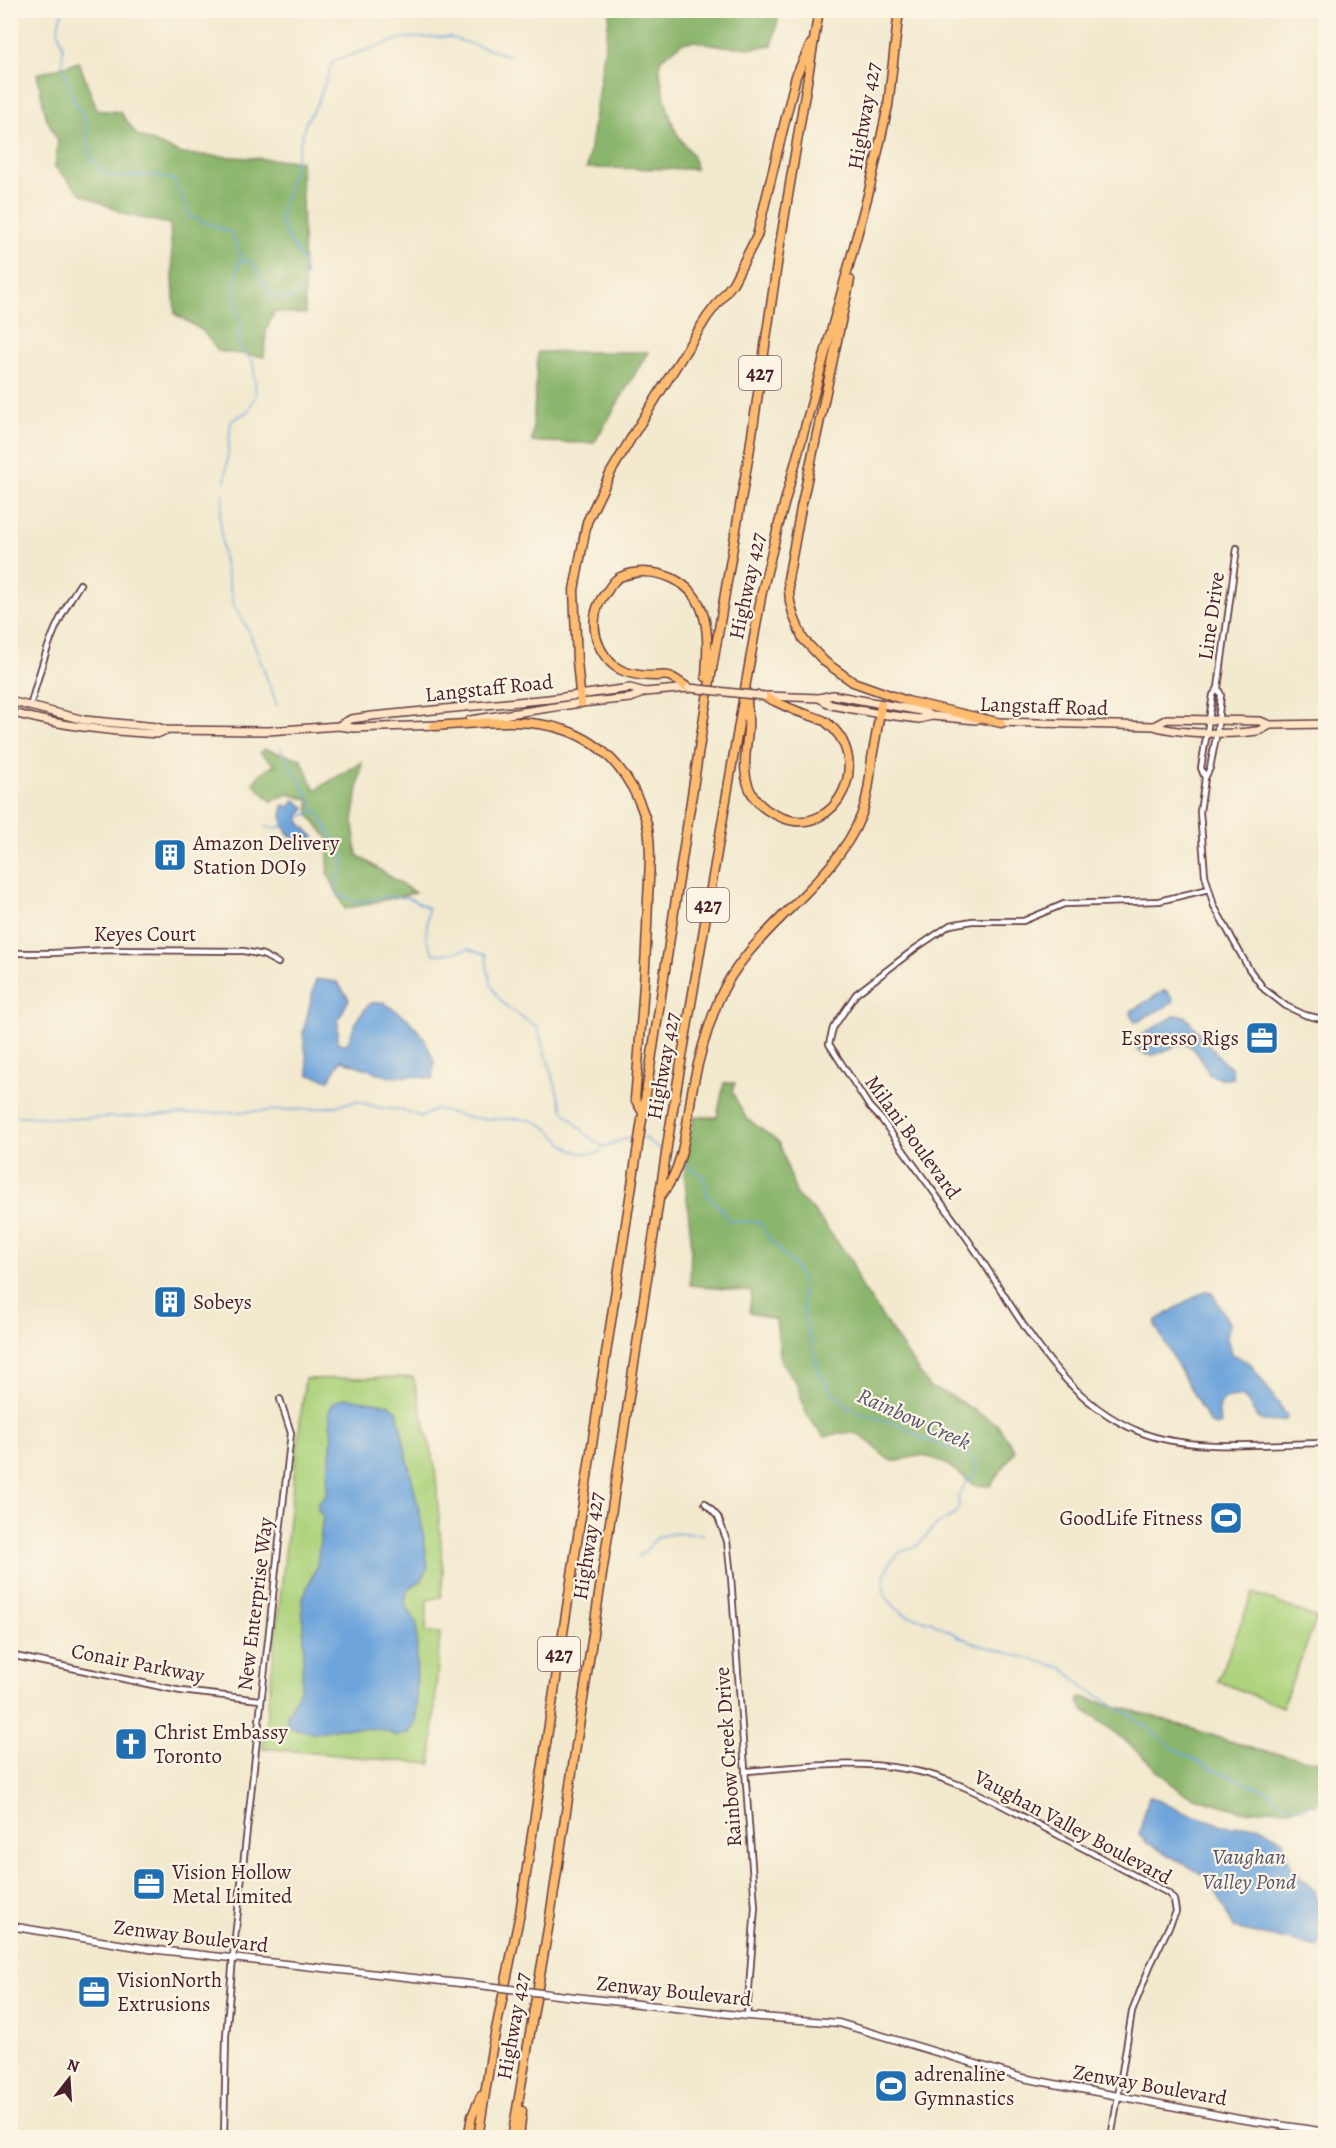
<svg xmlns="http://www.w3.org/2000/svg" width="1336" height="2148" font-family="Alegreya,serif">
<rect width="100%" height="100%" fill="#fcf5e5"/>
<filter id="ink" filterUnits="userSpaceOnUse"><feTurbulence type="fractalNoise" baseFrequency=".0167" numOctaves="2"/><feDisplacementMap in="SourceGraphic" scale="12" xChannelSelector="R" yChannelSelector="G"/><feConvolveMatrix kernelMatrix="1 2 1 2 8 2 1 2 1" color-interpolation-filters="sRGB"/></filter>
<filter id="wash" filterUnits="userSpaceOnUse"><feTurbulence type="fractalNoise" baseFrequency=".008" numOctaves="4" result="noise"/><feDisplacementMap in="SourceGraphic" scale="24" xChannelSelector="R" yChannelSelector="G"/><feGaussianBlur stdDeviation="1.35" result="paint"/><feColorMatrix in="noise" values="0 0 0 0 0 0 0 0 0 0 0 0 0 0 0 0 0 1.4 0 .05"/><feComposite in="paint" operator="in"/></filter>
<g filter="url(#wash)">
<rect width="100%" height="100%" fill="#f2e9ce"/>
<path fill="#add37d" stroke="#7c7954" stroke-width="1.5" d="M413 1377 435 1466 443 1572 441 1597 427 1600 426 1632 440 1633 431 1764 263 1748 305 1379Z
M1253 1593 1317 1618 1282 1707 1218 1681Z"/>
<path fill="#8ab56c" stroke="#6a6a4c" stroke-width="1.5" d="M610 11H780L772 45 752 48 723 46 694 41 682 43 660 60C658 76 670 123 679 137 687 149 695 154 696 169L587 168Z
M79 62 97 110 120 112 137 135 182 154 301 161 305 314 274 312 266 331 264 357 218 351 203 331 175 314 170 224 127 215 82 194 55 167 58 142 46 117 37 74Z
M538 352H648L594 443 532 442Z
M264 749 301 759 315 790 362 762 353 821 357 855 415 893 345 909 328 874V838L309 815V800L288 794 271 801 253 783 261 773 275 765 260 753Z
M724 1083H735L732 1092 746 1118 779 1142 797 1196 812 1209 852 1261 858 1281 929 1387 949 1395 997 1424 1015 1451 990 1486 973 1485C956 1470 936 1452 912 1457 904 1458 898 1464 890 1460 885 1458 880 1452 876 1448 855 1429 851 1430 825 1437L815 1426 806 1413 797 1384 781 1362 776 1320 749 1312 752 1292 690 1285 691 1238 684 1171 694 1117H717Z
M1081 1697 1156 1717 1257 1750 1325 1763V1800L1290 1809H1268L1246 1812 1197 1798 1182 1792 1171 1783 1120 1736 1084 1710 1078 1701Z"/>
<path fill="#6da4db" stroke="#5c6283" stroke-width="1.5" d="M295 800 306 808 299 815 300 823 314 837 308 843C286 839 280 827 283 805L289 807Z
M316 979 337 982 349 999 338 1021V1043L347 1044 358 1018 370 1003 383 1002 407 1018 424 1038 434 1061 433 1079 412 1076 390 1077 341 1060 329 1080 309 1075 303 1033Z
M1165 990 1172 997 1173 1002C1162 1011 1150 1012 1140 1021H1135L1130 1014 1131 1011Z
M1176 1015 1185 1016 1225 1064 1231 1067 1233 1078 1224 1079 1210 1075C1204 1066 1199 1052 1191 1047 1175 1035 1158 1067 1137 1050L1136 1038Z
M1205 1291 1212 1292 1230 1325 1226 1336 1233 1355 1250 1363 1287 1416 1286 1420C1256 1425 1260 1420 1244 1397 1222 1394 1215 1404 1221 1424L1216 1426 1210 1424 1155 1325 1156 1320Z
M345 1398 388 1404 397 1411 421 1520 428 1567 422 1580 408 1589 405 1603 417 1624 416 1722 409 1733 397 1736 380 1729 339 1728 314 1733 289 1727 286 1718 301 1687 304 1643 302 1600 317 1565 323 1516 318 1510V1503L326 1496 332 1439 329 1412 334 1402Z
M1149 1796 1180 1811 1229 1827 1258 1825 1283 1840 1291 1869 1315 1891 1324 1931 1317 1947 1234 1928 1209 1878 1147 1843 1139 1834Z"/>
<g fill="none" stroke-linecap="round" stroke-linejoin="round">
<path stroke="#6da4db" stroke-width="1.5" d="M63 10 59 22 58 31 63 47 62 64 74 101 84 117 91 157 104 173 117 177 157 175 174 180 190 217 230 232 241 255 234 288 241 323 238 339 243 351 253 362 256 395 247 412 231 421 225 482
M241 261H251L272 296 281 299 291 298 301 291 306 274 302 260 285 233 280 217 306 122 317 104 333 61 403 38 449 37 510 56
M224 494 220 516 223 558 234 606 249 631 277 705
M281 748 316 810 339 848 344 861 336 886 339 894 357 902 390 896 409 898 428 908 426 938 434 954 450 953 469 949 486 955C489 998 502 1005 537 1027L563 1110 588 1136 602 1146
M297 819 314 811
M265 827 276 828 285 825
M10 1115 66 1119 312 1109 336 1106 356 1101 381 1108 401 1110 422 1117 436 1109C449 1112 461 1116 473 1118 489 1120 521 1117 534 1121 562 1131 560 1158 599 1153L603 1147 635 1135
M643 1137 663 1151
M683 1163 704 1177 708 1197 719 1206 729 1221 760 1222 769 1238 794 1266 802 1279 804 1317 819 1371 831 1391 847 1407 862 1414 901 1425 921 1438 968 1455 976 1464V1473L967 1481 958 1497 959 1506 955 1514 935 1526 917 1546 902 1551 891 1561 884 1576V1592L886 1597 897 1609 908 1616 930 1621 960 1637 983 1646 1063 1668 1088 1690 1135 1718 1170 1746 1208 1767 1268 1791 1282 1803 1302 1809 1310 1804 1326 1808
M638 1556C648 1553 651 1541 659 1537 672 1531 689 1534 703 1534"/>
</g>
</g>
<g filter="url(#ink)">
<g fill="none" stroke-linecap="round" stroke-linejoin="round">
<defs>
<path id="minor" d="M1218 688 1221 695 1217 732 1210 768 1205 778 1200 812 1205 875 1214 906 1249 969 1264 989 1286 1006 1305 1015 1326 1020
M30 707C43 659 52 626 80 584
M1205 778 1201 768 1205 744 1213 695 1218 688 1237 548
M1209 889 1159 901 1064 904 1023 921H972L950 925 916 948 856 994 833 1028 829 1044 869 1106 882 1120C909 1159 937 1196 964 1234 1015 1305 1053 1397 1140 1432 1193 1453 1269 1443 1326 1443
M10 953H52L109 950 244 951 263 955 278 963
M705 1503 718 1517 727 1541 731 1577 755 1907 747 2016
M10 1655 181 1691 260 1700
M746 1771C799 1767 852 1760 905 1769 952 1776 997 1803 1039 1825 1082 1848 1125 1870 1168 1893L1174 1900 1176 1912 1150 1966 1132 2012 1111 2138
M224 2138 226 2036 234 1947 291 1433 280 1399"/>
<path id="tertiary" d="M10 1926 149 1949 487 1986
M557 1995 747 2016 839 2023 1023 2078 1239 2119 1326 2132"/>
<path id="secondary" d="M767 696 819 698 833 695 921 711 932 716
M819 698 831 705 880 714 919 719 932 716 976 720
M10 701 84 720 157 727 166 730 268 731 338 726 354 728 438 725
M10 712C59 726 107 731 157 734L166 730
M470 720 581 703 631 698 645 692
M996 722 1154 726C1179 734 1230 735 1257 731 1262 730 1266 727 1270 725
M338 726 351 719 372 716 549 699 630 688 645 692 689 688
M1154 726 1167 719 1260 721 1270 725 1326 724"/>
<path id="motorway" d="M850 280 801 508 788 579 790 602 794 617 803 639 825 662 853 682 907 701 1001 723
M689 688C683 685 675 678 669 676 665 675 659 676 655 676 641 676 623 674 612 664 591 643 588 612 608 590 611 585 615 579 620 577 654 563 695 580 704 617 709 636 707 657 706 677
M747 698C747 709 749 720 748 730 746 753 740 777 754 797 761 808 771 813 783 818 837 838 875 759 826 722 817 716 802 714 792 709 782 705 773 700 763 696
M581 703 577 661 574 590 587 522 611 472 633 435 707 317 733 283 757 236 796 76 811 44
M434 726C476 724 524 716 565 730 606 744 632 777 645 817 653 841 649 874 648 899 646 966 641 1032 635 1099L642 1111
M662 1194C686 1165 686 1122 693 1086 699 1057 708 1026 719 999 749 929 832 888 861 816 868 798 870 777 872 758 875 740 879 722 881 704
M468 2138 472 2116 481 2096
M478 2138 492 2049 520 1913 705 710 750 448 780 244 819 10
M512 2138 550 1917 670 1127 746 683 762 592 778 527 869 191 888 106 899 10
M519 2138 522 2111"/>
</defs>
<use href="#minor" stroke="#633d43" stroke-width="8"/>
<use href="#tertiary" stroke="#633d43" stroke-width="9"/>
<use href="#secondary" stroke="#633d43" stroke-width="10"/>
<use href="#motorway" stroke="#633d43" stroke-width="11"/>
<use href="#minor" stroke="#fff" stroke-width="4.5"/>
<use href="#tertiary" stroke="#fff" stroke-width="6"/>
<use href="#secondary" stroke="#ffe4c6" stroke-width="7"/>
<use href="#motorway" stroke="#febc70" stroke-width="8"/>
<defs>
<path id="tertiary-bridge" d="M487 1986 557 1995"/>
<path id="secondary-bridge" d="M689 688 763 696"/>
</defs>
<use href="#tertiary-bridge" stroke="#633d43" stroke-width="9" stroke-linecap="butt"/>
<use href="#secondary-bridge" stroke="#633d43" stroke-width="10" stroke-linecap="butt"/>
<use href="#tertiary-bridge" stroke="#fff" stroke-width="6"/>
<use href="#secondary-bridge" stroke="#ffe4c6" stroke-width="7"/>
</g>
</g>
<defs>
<symbol id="building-square" viewBox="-11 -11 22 22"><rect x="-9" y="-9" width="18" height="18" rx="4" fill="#1f6fb2" stroke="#fcf5e5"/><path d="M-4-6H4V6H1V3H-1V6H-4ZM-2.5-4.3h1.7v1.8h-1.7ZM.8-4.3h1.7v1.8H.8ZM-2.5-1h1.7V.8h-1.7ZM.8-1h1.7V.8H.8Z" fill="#fff"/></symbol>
<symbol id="office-square" viewBox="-11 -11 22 22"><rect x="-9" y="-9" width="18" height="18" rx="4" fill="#1f6fb2" stroke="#fcf5e5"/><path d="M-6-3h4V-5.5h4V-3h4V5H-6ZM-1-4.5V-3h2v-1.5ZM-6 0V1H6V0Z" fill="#fff"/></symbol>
<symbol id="stadium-square" viewBox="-11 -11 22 22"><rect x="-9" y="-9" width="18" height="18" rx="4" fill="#1f6fb2" stroke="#fcf5e5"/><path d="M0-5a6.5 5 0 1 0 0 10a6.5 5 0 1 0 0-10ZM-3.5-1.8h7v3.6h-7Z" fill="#fff"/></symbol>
<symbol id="church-square" viewBox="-11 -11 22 22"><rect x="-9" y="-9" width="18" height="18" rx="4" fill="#1f6fb2" stroke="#fcf5e5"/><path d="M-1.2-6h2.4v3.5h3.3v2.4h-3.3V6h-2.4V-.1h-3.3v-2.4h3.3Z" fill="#fff"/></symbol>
</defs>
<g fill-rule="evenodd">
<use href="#building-square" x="151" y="836" width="38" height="38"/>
<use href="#office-square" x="1243" y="1019" width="38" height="38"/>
<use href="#building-square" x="151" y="1283" width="38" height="38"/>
<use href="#stadium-square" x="1207" y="1499" width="38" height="38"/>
<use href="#church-square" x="112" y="1725" width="38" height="38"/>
<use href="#office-square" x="130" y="1865" width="38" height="38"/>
<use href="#office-square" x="75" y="1973" width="38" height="38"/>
<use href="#stadium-square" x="872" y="2067" width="38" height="38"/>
</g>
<g text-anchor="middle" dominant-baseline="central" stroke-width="4.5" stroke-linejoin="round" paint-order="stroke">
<g fill="#fcf5e5" stroke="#7f5f63" stroke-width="1.5">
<rect x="739" y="356" width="42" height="34" rx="4.5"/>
<rect x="687" y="888" width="42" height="34" rx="4.5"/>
<rect x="538" y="1637" width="42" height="34" rx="4.5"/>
</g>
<g font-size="20" font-weight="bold" fill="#4a1f2b">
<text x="760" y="373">427</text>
<text x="708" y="905">427</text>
<text x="559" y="1654">427</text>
</g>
<g font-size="21" fill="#4a1f2b" stroke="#fcf5e5">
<text transform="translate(864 116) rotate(-80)">Highway 427</text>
<text transform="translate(747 586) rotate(-78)">Highway 427</text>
<text transform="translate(1211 616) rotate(-82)">Line Drive</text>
<text transform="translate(489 688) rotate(-6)">Langstaff Road</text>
<text transform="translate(1044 706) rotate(2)">Langstaff Road</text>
<text x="145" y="934">Keyes Court</text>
<text transform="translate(663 1066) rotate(-80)">Highway 427</text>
<text transform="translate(913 1137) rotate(54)">Milani Boulevard</text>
<text transform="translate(588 1546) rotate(-81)">Highway 427</text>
<text transform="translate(255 1604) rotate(-83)">New Enterprise Way</text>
<text transform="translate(138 1663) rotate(11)">Conair Parkway</text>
<text transform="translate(728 1757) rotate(-94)">Rainbow Creek Drive</text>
<text transform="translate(1073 1827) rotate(28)">Vaughan Valley Boulevard</text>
<text transform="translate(191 1936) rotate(7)">Zenway Boulevard</text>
<text transform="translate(674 1991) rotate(6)">Zenway Boulevard</text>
<text transform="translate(513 2026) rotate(-80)">Highway 427</text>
<text transform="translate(1150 2085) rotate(10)">Zenway Boulevard</text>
</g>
<g font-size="21" fill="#4a1f2b" stroke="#fcf5e5" text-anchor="start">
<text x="193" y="843">Amazon Delivery<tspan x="193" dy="24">Station DOI9</tspan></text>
<text x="1239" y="1038" text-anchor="end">Espresso Rigs</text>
<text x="193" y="1302">Sobeys</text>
<text x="1203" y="1518" text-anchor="end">GoodLife Fitness</text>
<text x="154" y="1732">Christ Embassy<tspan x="154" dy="24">Toronto</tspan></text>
<text x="172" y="1872">Vision Hollow<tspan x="172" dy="24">Metal Limited</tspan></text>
<text x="117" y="1980">VisionNorth<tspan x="117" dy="24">Extrusions</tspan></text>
<text x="914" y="2074">adrenaline<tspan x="914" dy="24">Gymnastics</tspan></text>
</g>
<g font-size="22" font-style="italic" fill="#585471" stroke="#fcf5e5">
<text transform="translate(914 1419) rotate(24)">Rainbow Creek</text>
<text x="1249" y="1857">Vaughan<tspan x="1249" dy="25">Valley Pond</tspan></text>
</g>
</g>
<rect width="1336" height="2148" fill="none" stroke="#fcf5e5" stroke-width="36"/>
<g transform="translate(69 2079) rotate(17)" stroke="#fcf5e5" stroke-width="4.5" paint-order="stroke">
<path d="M0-4.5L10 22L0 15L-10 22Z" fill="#4a1f2b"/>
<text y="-9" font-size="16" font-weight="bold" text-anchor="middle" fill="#4a1f2b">N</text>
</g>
</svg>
